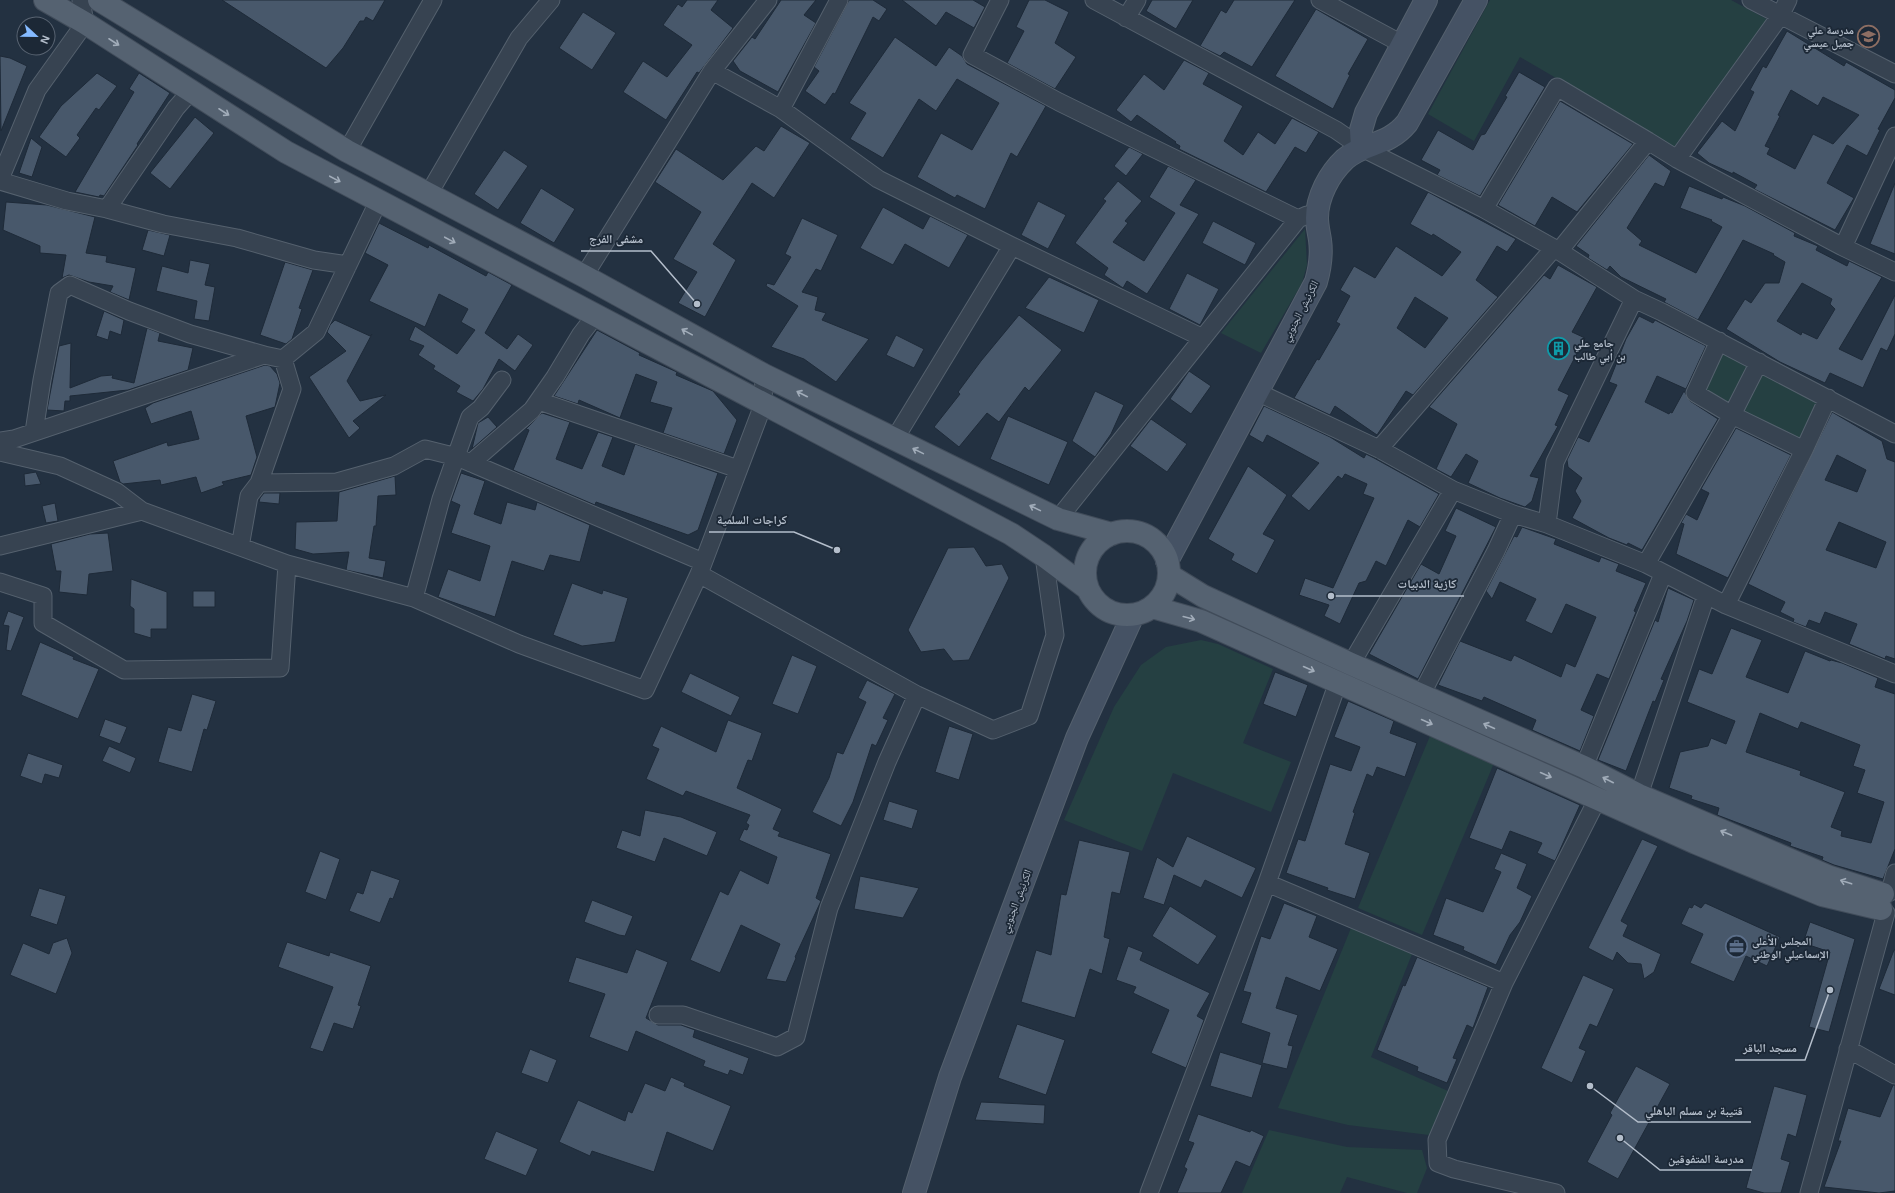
<svg xmlns="http://www.w3.org/2000/svg" width="1895" height="1193" font-family="Helvetica,'Noto Naskh Arabic',sans-serif">
<rect width="100%" height="100%" fill="#233141"/>
<path fill="#254042" d="M1490 0H1731L1770 21 1674 147 1520 57 1474 141 1428 114Z
M1305 229 1307 265 1302 283 1261 353 1221 333Z
M1718 349 1749 365 1729 404 1698 389Z
M1759 371 1822 404 1801 444 1738 411Z
M1201 640 1218 644 1273 669 1243 743 1291 762 1271 812 1173 773 1142 851 1064 820 1114 707 1141 665 1166 647Z
M1430 736 1494 763 1422 935 1358 908Z
M1351 928 1412 954 1371 1057 1448 1091 1429 1135 1348 1125 1278 1108Z
M1269 1130 1347 1147 1422 1150 1427 1168 1417 1193H1407L1347 1177 1340 1193H1242Z"/>
<path fill="#48586b" stroke="#1e2a38" fill-rule="evenodd" d="M222 0H385L373 21 366 17 364 21H360L343 48 326 68Z
M687 0H718L711 10 733 28 699 73 697 72 666 120 623 92 643 61 667 77 692 45 663 25 678 4 682 7Z
M781 0H816L804 15 816 23 778 92 740 71 733 61 752 37 755 39Z
M849 0H873L887 9 879 21 873 17 835 94 833 93 825 105 805 91 819 71 814 67Z
M902 0H973L985 7 974 28 946 12 936 26Z
M1029 0H1045L1069 12 1055 43 1076 57 1055 89 1007 63 1024 31 1016 27Z
M1152 0H1193L1176 29 1146 11Z
M1234 0H1295L1252 67 1224 52 1220 56 1200 46 1221 10 1226 13Z
M1316 9 1368 39 1348 74 1350 75 1333 109 1275 76Z
M583 12 616 33 592 70 559 48Z
M1787 31 1844 66 1846 62 1895 90V98L1878 129 1880 130 1867 156 1847 145 1827 183 1854 198 1835 230 1754 189 1757 185 1733 172V174L1709 163 1697 153 1722 121 1735 131 1754 92 1750 90 1763 66 1766 68ZM1791 90 1818 106 1823 97 1859 115 1833 144 1813 134 1795 169 1767 154 1770 148 1765 146 1780 116 1778 115Z
M895 37 936 66 949 47 962 56 967 64 1046 106 1017 157 1011 153 985 209 957 195 955 198 917 177 941 133 972 150 999 103 957 79 936 111 919 99 883 158 850 139 866 113 849 103Z
M0 56 10 58 27 66 1 131Z
M1184 60 1209 73 1203 84 1243 106 1224 141 1243 155 1258 132 1275 144 1292 118 1319 132 1306 153 1295 147 1266 192 1179 149 1180 146 1175 143 1176 142 1137 115 1131 122 1116 110 1144 74 1164 90Z
M1519 72 1545 87 1480 196 1437 175 1440 170 1421 160 1438 130 1473 150 1481 135 1485 134 1507 97 1505 96Z
M97 73 117 86 99 110 96 108 77 135 80 138 66 157 39 137 61 106Z
M139 73 170 93 137 144 138 145 104 196 100 195 99 197 75 192 134 92 129 89Z
M1560 101 1633 144 1577 212 1552 197 1535 226 1498 205Z
M195 117 214 133 170 189 150 173Z
M781 126 810 143 774 198 752 183 713 244 736 260 705 317 678 303 697 272 673 259 701 212 655 182 676 149 723 180 756 146 764 151Z
M31 138 42 147 32 177 19 173Z
M1129 147 1143 154 1126 176 1114 166Z
M504 150 528 166 498 210 474 194Z
M1649 155 1671 171 1664 187 1655 183 1627 228 1642 241 1639 245 1696 273 1722 227 1711 221 1712 220 1680 208 1689 186 1722 199 1723 197 1745 206 1795 233 1794 236 1818 246 1816 250 1847 266 1849 261 1882 277 1839 349 1862 360 1895 295V334L1887 351 1881 348 1863 388 1830 373 1825 383 1780 362 1726 329 1745 299 1751 303 1765 283H1779L1785 262 1773 255 1774 254 1743 240 1698 320 1664 302 1666 299 1621 277 1610 266 1607 270 1588 258 1589 255 1576 246ZM1802 283 1832 299 1830 304 1835 309 1817 339 1802 332 1801 335 1777 321Z
M1168 166 1196 180 1180 205 1199 214 1147 294 1127 281 1123 288 1104 275 1108 268 1075 243 1106 201 1103 199 1118 181 1142 201 1125 221 1128 223 1113 242 1144 261 1175 213 1149 197Z
M1895 183V254L1870 244Z
M541 188 575 209 554 243 520 223Z
M1428 192 1516 239 1507 252 1497 246 1476 280 1498 297 1413 395 1406 391 1377 435 1335 406 1330 415 1294 398 1317 359 1319 360 1340 324 1336 322 1350 296 1340 290 1354 266 1375 278 1396 246 1442 276 1461 252 1433 234 1432 236 1410 224ZM1415 297 1448 318 1425 348 1397 328Z
M1038 201 1066 215 1048 249 1021 235Z
M6 202 47 205 95 217 86 253 107 256 106 262 136 268 129 300 110 292 113 286 89 282 69 275 62 278 66 255 40 253V246L3 230Z
M883 207 923 229 930 216 968 235 949 268 905 244 893 265 860 248Z
M802 218 838 235 821 271 816 269 802 292 818 297 815 310 826 313 822 320 869 339 836 382 804 359 771 347 798 306 766 286 767 283 774 285 791 257 785 254Z
M1213 221 1256 243 1245 265 1202 243Z
M379 223 428 248 429 245 486 276 488 272 512 285 485 333 507 349 518 334 533 345 515 371 499 359 483 389 473 401 456 392 460 386 433 369 435 366 418 355 424 346 409 340 415 326 457 354 475 330 461 322 468 309 439 294 425 327 369 301 388 265 365 253Z
M148 230 170 235 164 256 142 250Z
M190 260 210 264 205 285 215 287 209 321 194 319 197 301 156 291 162 266 188 273Z
M285 262 313 270 299 308 302 309 292 339 286 344 260 335Z
M1558 265 1597 287 1572 332 1585 338 1558 390 1569 395 1555 425 1558 426 1530 476 1539 478 1532 501 1525 507 1500 498 1468 483 1478 461 1466 454 1451 477 1436 469 1457 424 1429 407 1544 275 1550 279Z
M1187 273 1219 289 1200 325 1169 309Z
M1049 277 1099 300 1084 333 1025 308Z
M104 311 124 320 121 335 110 331 108 340 96 336Z
M1019 315 1062 350 1029 391 1025 387 999 422 987 413 959 447 934 427 960 394 958 392 981 361Z
M1639 316 1653 323 1655 320 1706 346 1686 389 1657 376 1645 402 1669 414 1670 412 1672 413 1684 391 1690 401 1718 419 1642 550 1628 543 1627 545 1609 538 1572 518 1581 501 1575 491 1582 478 1568 467 1567 460 1578 437 1589 442 1617 385 1609 382 1626 339Z
M335 320 370 336 372 334 347 381 360 401 386 395 353 421 360 428 349 438 309 377 346 351 327 332 330 325Z
M147 328 160 333 158 341 193 348 188 370 128 390 70 396V401H65L64 411 47 410 59 346 71 343 70 388 101 376 113 375 112 378 134 383Z
M597 330 640 353 639 355 677 372 676 375 713 391 737 420 724 454 663 433 672 408 650 402 657 382 636 374 620 418 579 400 578 404 554 396Z
M896 335 924 349 914 368 886 355Z
M265 365 270 366 277 374 280 383 275 407 246 416 257 457 251 475 222 482 224 485 201 493 196 477 161 485 160 480 123 484 120 482 113 461 167 442 168 446 199 439 191 411 151 424 145 408 153 403Z
M1189 371 1211 386 1191 414 1170 399Z
M1095 391 1124 405 1111 434 1095 457 1072 441Z
M1264 406 1330 437 1364 458 1366 454 1374 458 1439 494 1420 527 1408 520 1386 566 1376 561 1366 581 1359 583 1340 624 1324 616 1329 605 1299 595 1305 578 1333 588 1374 498 1363 494 1367 484 1345 474 1342 479 1338 476 1309 511 1291 496 1319 463 1267 435 1263 443 1249 435Z
M1832 412 1882 441 1887 459 1895 462V659L1886 656 1885 659 1849 644 1857 624 1825 612 1820 624 1809 620 1806 627 1793 622 1794 619 1780 612 1785 602 1748 584ZM1837 455 1866 470 1857 492 1825 480ZM1839 522 1886 542 1876 568 1826 550Z
M542 413 570 422 556 459 582 469 598 432 613 437 602 466 624 475 635 444 718 473 698 530 688 535 596 502 595 505 513 470 529 430 526 429Z
M1008 416 1068 442 1049 485 990 459Z
M488 417 497 427 472 449 478 423Z
M1151 419 1187 444 1167 472 1130 446Z
M1736 428 1791 455 1728 578 1676 554 1684 524 1681 523 1686 514 1697 520 1709 493 1701 489Z
M1248 466 1287 495 1263 534 1275 540 1257 574 1231 560 1234 554 1208 539Z
M36 472 41 484 25 486 24 474Z
M461 473 485 481 474 514 501 524 507 502 535 510 537 502 590 525 580 562 550 555 544 571 512 561 495 617 438 597 448 569 480 581 490 546 451 533 460 505 451 501Z
M395 476 396 495 378 496 376 526H374L369 558 386 561 383 578 346 570 349 552 313 554 295 549 296 522 337 521 339 492Z
M264 493H280L279 504 259 502 260 498Z
M55 503 58 521 46 523 42 506Z
M1456 508 1496 527 1418 679 1369 654 1421 564 1439 574 1456 536 1445 531Z
M1522 527 1556 539 1554 544 1599 562 1601 557 1619 564 1616 571 1646 583 1634 611 1636 612 1609 679 1597 674 1581 710 1594 716 1580 751 1532 730 1536 720 1484 697 1482 701 1438 685 1460 641 1511 661 1514 655 1561 677 1566 663 1575 667 1596 617 1566 604 1552 634 1525 621 1536 599 1500 582 1492 599 1486 591 1514 536 1517 537Z
M108 533 113 571 89 574 87 595 59 592 61 571H56L51 544 90 534Z
M974 547 986 566 1002 564 1009 578 969 660 953 661 944 649 921 652 908 630 948 548Z
M131 579 167 592V629H151V638L134 633V609L130 606Z
M572 583 602 594 603 590 628 598 615 642 582 646 553 635Z
M1668 588 1694 600 1687 621 1661 679 1664 680 1655 702 1653 701 1626 771 1598 760 1655 620 1658 622Z
M193 591H215V607H193Z
M8 611 24 617 11 651 6 650 9 626 3 625Z
M1731 628 1762 640 1746 677 1788 693 1805 651 1830 661 1831 660 1842 663 1878 678 1875 687 1895 694V849L1883 879 1834 865 1822 860 1823 857 1790 846 1791 843 1717 815 1719 808 1691 799 1692 796 1669 788 1680 752 1708 746 1711 738 1726 744 1735 721 1687 702 1699 669 1712 674ZM1760 713 1798 729 1801 722 1860 745 1853 766 1865 770 1857 793 1884 802 1871 843 1841 836 1842 831 1831 827 1845 792 1800 775 1801 771 1746 752Z
M40 642 74 657 73 659 99 669 78 719 21 695Z
M792 655 817 666 798 714 772 704Z
M1275 672 1308 685 1296 717 1263 704Z
M690 673 740 697 731 716 681 692Z
M867 680 895 694 883 718 888 720 876 746 872 744 853 802 841 826 812 812 829 778 837 752 843 754 866 702 858 698Z
M192 694 216 701 207 730 204 729 192 772 158 762 168 727 181 731Z
M1348 701 1394 721 1390 733 1417 743 1405 777 1377 767 1373 777 1367 774 1353 812 1355 813 1345 844 1370 853 1355 899 1327 890 1328 888 1286 873 1298 839 1305 841 1330 764 1351 771 1360 747 1334 737Z
M105 719 127 727 120 744 99 736Z
M728 720 762 733 752 761 748 760 737 788 782 809 773 829 780 832 778 836 831 854 816 898 821 901 795 957 796 958 786 982 766 979 780 944 741 925 720 973 690 960 720 891 728 895 740 870 768 884 777 857 739 840 744 829 747 830 749 825 746 823 750 815 686 791 683 796 646 779 659 749 652 746 661 726 716 752Z
M949 726 973 734 959 780 935 772Z
M109 746 136 758 130 773 102 761Z
M28 753 63 765 59 778 45 774 42 784 20 776Z
M1497 768 1580 805 1555 861 1537 853 1542 843 1510 831 1502 850 1469 838Z
M889 801 918 810 912 829 883 820Z
M645 810 681 817 717 832 707 856 664 838 655 862 616 848 622 830 640 836Z
M1187 836 1256 868 1242 898 1205 880 1201 888 1174 875 1164 905 1143 898 1157 857 1173 867Z
M1642 839 1658 846 1621 921 1628 925 1623 936 1661 954 1654 972 1644 979 1641 964 1628 963 1617 952 1613 961 1588 948Z
M1079 840 1130 852 1120 894 1112 892 1104 937 1110 939 1102 974 1090 969 1075 1018 1021 1002 1036 950 1051 955 1061 894 1066 895Z
M320 851 340 859 326 900 305 892Z
M1501 853 1527 864 1517 888 1532 896 1520 922 1510 935 1496 965 1463 950 1464 947 1433 935 1446 898 1483 912 1501 872 1494 869Z
M371 870 400 880 393 899 390 898 380 923 349 911 357 892 363 894Z
M860 876 919 888 903 918 854 909Z
M39 888 66 896 57 925 30 916Z
M592 900 633 916 625 936 619 935 584 922Z
M1284 903 1317 916 1309 937 1338 949 1320 991 1286 977 1276 1008 1298 1015 1288 1045 1293 1046 1287 1069 1262 1063 1270 1033 1241 1023 1251 993 1243 991 1261 936 1270 939Z
M1705 903 1780 937 1767 966 1746 956 1734 982 1690 963 1703 934 1681 924 1689 907 1692 908 1694 904 1701 908Z
M1170 906 1217 936 1198 965 1152 936Z
M1810 922 1855 939 1829 1032 1809 1027 1830 952 1803 943Z
M67 938 72 953 56 994 10 975 23 943 49 954 53 943Z
M287 942 329 956 330 952 371 966 358 1005 361 1006 353 1029 334 1023 323 1052 310 1048 333 987 278 967Z
M1128 946 1143 952 1140 960 1210 993 1197 1016 1204 1020 1186 1068 1151 1053 1169 1010 1133 993 1136 987 1116 980Z
M636 949 668 962 646 1018 658 1025H681L695 1030 693 1037 749 1058 743 1075 730 1070 728 1075 703 1066 705 1061 636 1031 628 1052 589 1037 605 994 568 982 576 957 627 973Z
M1894 950H1895V995L1879 989Z
M1417 957 1488 987 1473 1028 1467 1025 1453 1058 1457 1059 1447 1083 1417 1071 1418 1067 1377 1050 1403 985 1405 986Z
M1583 975 1614 989 1597 1027 1590 1024 1579 1048 1586 1051 1572 1083 1541 1068Z
M1017 1024 1065 1040 1046 1095 998 1078Z
M530 1049 557 1060 548 1083 521 1073Z
M1220 1052 1262 1065 1252 1098 1210 1086Z
M1636 1066 1670 1084 1618 1179 1587 1162 1612 1115 1610 1113Z
M671 1077 685 1083 684 1086 731 1106 713 1151 667 1132 654 1172 592 1151 590 1156 559 1142 578 1100 625 1121 628 1111 632 1113 645 1083 665 1091Z
M1893 1085H1895V1191L1879 1193 1824 1187 1841 1141H1838L1848 1108 1880 1117Z
M1774 1086 1807 1095 1796 1137 1788 1134 1781 1159 1790 1162 1781 1193H1764L1746 1188Z
M981 1102 1045 1105 1044 1124 975 1120Z
M1198 1114 1250 1132 1251 1130 1264 1136 1250 1167 1236 1161 1221 1193H1177L1187 1169 1184 1167 1194 1143 1188 1141Z
M496 1131 538 1149 526 1176 484 1159Z"/>
<g fill="none" stroke-linecap="round" stroke-linejoin="round">
<defs>
<path id="minor" d="M1000 0 972 55 1059 102 1298 219
M1094 0 1336 130 1362 148 1484 209 1559 251 1634 299 1662 312 1895 434
M1320 0 1402 44
M1751 0 1895 74
M1126 18 1137 0
M712 71 781 109 878 179 1012 246 1203 338
M781 109 839 0
M1648 141 1677 159 1843 247 1895 272
M347 151 433 0
M1677 159 1780 16 1788 0
M0 179 37 90 85 23 81 0
M0 181 67 201 107 209 163 224 237 238 314 260 348 265
M428 195 519 38 551 0
M107 209 176 108 191 91
M1484 209 1557 87 1648 141 1559 251
M1843 247 1895 136
M584 276 712 71 768 0
M1719 341 1695 393 1732 415 1804 450
M1257 392 1379 449 1453 490 1513 514 1547 524 1646 564 1726 605 1895 674
M539 401 738 469
M34 432 42 380 59 293 70 285 129 311 190 334 264 355
M894 440 1012 246
M0 441 14 439 264 355 283 359 316 332 378 202
M1379 449 1554 248
M0 452 60 466 117 492 142 511
M471 463 532 410 555 377 581 334 595 316
M259 483 337 482 394 466 425 449 457 457 703 562
M1058 519 1298 219 1307 215
M1547 524 1555 462 1634 299
M0 546 142 511 287 564 414 598 519 644 645 690 699 574 763 405 764 375
M240 547 249 496 259 483 292 389 283 359
M1646 564 1732 415 1759 362
M699 574 917 695 993 730 1029 716 1055 635 1044 556
M0 582 43 596V623L124 670 280 668 287 564
M414 598 441 499 470 417 481 408 502 380
M1726 605 1804 450 1828 398
M1351 664 1453 490
M1421 695 1496 551 1513 514
M1584 767 1663 574
M1639 795 1706 596
M1267 883 1504 983
M1890 892 1895 873
M658 1015H683L777 1047 796 1037 829 908 887 762 917 695
M1848 1049 1895 1075
M1149 1193 1267 883 1338 682
M1556 1193 1454 1169 1438 1163 1437 1140 1504 983 1598 798
M1809 1193 1886 913"/>
<path id="secondary" d="M1362 148 1361 130 1366 113 1426 0
M1167 561 1316 282C1320 268 1322 254 1320 240 1319 233 1317 226 1317 218 1317 197 1329 174 1345 159 1366 141 1387 147 1407 123L1476 0
M914 1193 950 1077 1077 738 1133 615"/>
<path id="primary" d="M45 0 85 23 286 152 1011 534 1044 556 1088 589
M99 0 347 151 584 276 764 375 1058 519 1112 534
M1085 573a42 42 0 1 1 84 0a42 42 0 1 1-84 0Z
M1169 575 1203 596 1351 664 1584 767 1639 795 1830 877 1883 894
M1152 607 1201 621 1696 843 1822 895 1881 909"/>
</defs>
<use href="#minor" stroke="#55616e" stroke-width="19"/>
<use href="#secondary" stroke="#55616e" stroke-width="24"/>
<use href="#primary" stroke="#414c5a" stroke-width="24"/>
<use href="#minor" stroke="#374351" stroke-width="17"/>
<use href="#secondary" stroke="#455264" stroke-width="22"/>
<use href="#primary" stroke="#556271" stroke-width="22"/>
</g>
<defs><path id="oneway-shaft" d="M-6 0H5M1.5-3L5.5 0L1.5 3" fill="none" stroke-width="1.6" stroke-linecap="round" stroke-linejoin="round"/></defs>
<g stroke="#a1acb9">
<use href="#oneway-shaft" transform="translate(114 42) rotate(33)"/>
<use href="#oneway-shaft" transform="translate(224 112) rotate(33)"/>
<use href="#oneway-shaft" transform="translate(335 179) rotate(28)"/>
<use href="#oneway-shaft" transform="translate(450 240) rotate(28)"/>
<use href="#oneway-shaft" transform="translate(687 332) rotate(-151)"/>
<use href="#oneway-shaft" transform="translate(802 394) rotate(-153)"/>
<use href="#oneway-shaft" transform="translate(918 451) rotate(-154)"/>
<use href="#oneway-shaft" transform="translate(1035 508) rotate(-154)"/>
<use href="#oneway-shaft" transform="translate(1189 618) rotate(15)"/>
<use href="#oneway-shaft" transform="translate(1309 669) rotate(24)"/>
<use href="#oneway-shaft" transform="translate(1427 722) rotate(24)"/>
<use href="#oneway-shaft" transform="translate(1489 726) rotate(-156)"/>
<use href="#oneway-shaft" transform="translate(1546 775) rotate(24)"/>
<use href="#oneway-shaft" transform="translate(1608 780) rotate(-153)"/>
<use href="#oneway-shaft" transform="translate(1726 833) rotate(-157)"/>
<use href="#oneway-shaft" transform="translate(1846 882) rotate(-162)"/>
</g>
<defs>
<symbol id="school-ring" viewBox="-11 -11 22 22"><circle r="9.5" fill="#1c2836" stroke="#8d6e63" stroke-width="1.5"/><path d="M0-5L7-2L0 1L-7-2ZM-4 1L0 2.5L4 1V4Q0 6-4 4Z" fill="#8d6e63"/></symbol>
<symbol id="building-ring" viewBox="-11 -11 22 22"><circle r="9.5" fill="#1c2836" stroke="#0f9aa8" stroke-width="1.5"/><path d="M-4-6H4V6H1V3H-1V6H-4ZM-2.5-4.3h1.7v1.8h-1.7ZM.8-4.3h1.7v1.8H.8ZM-2.5-1h1.7V.8h-1.7ZM.8-1h1.7V.8H.8Z" fill="#0f9aa8"/></symbol>
<symbol id="office-ring" viewBox="-11 -11 22 22"><circle r="9.5" fill="#1c2836" stroke="#5c6f8a" stroke-width="1.5"/><path d="M-6-3h4V-5.5h4V-3h4V5H-6ZM-1-4.5V-3h2v-1.5ZM-6 0V1H6V0Z" fill="#5c6f8a"/></symbol>
</defs>
<g fill-rule="evenodd">
<use href="#school-ring" x="1856" y="24" width="25" height="25"/>
<use href="#building-ring" x="1546" y="336" width="25" height="25"/>
<use href="#office-ring" x="1724" y="934" width="25" height="25"/>
</g>
<g text-anchor="middle" dominant-baseline="central" stroke-width="3.5" stroke-linejoin="round" paint-order="stroke">
<g font-size="11" font-weight="bold" fill="#b4becb" stroke="#1c2836" text-anchor="start">
<text x="1854" y="30" text-anchor="end">مدرسة علي<tspan x="1854" dy="13">جميل عيسي</tspan></text>
<text x="1574" y="343">جامع علي<tspan x="1574" dy="13">بن أبي طالب</tspan></text>
<text x="1752" y="941">المجلس الأعلى<tspan x="1752" dy="13">الإسماعيلي الوطني</tspan></text>
</g>
<g font-size="11" fill="#b4becb" stroke="#1c2836">
<text transform="translate(1300 311) rotate(-63)">الكرنيش الجنوبي</text>
<text transform="translate(1016 901) rotate(-69)">الكرنيش الجنوبي</text>
</g>
</g>
<path fill="none" stroke="#b4becb" stroke-width="1.5" d="M697 304L651 251H581M837 550L794 532H709M1331 596L1389 596H1464M1830 990L1805 1060H1735M1590 1086L1638 1122H1751M1620 1138L1660 1170H1752"/>
<g fill="#b4becb" stroke="#1c2836" stroke-width="1.5">
<circle cx="697" cy="304" r="4"/>
<circle cx="837" cy="550" r="4"/>
<circle cx="1331" cy="596" r="4"/>
<circle cx="1830" cy="990" r="4"/>
<circle cx="1590" cy="1086" r="4"/>
<circle cx="1620" cy="1138" r="4"/>
</g>
<g font-size="12" text-anchor="middle" font-weight="bold" fill="#b4becb" stroke="#1c2836" stroke-width="3.5" stroke-linejoin="round" paint-order="stroke">
<text x="616" y="243">مشفى الفرج</text>
<text x="752" y="524">كراجات السلمية</text>
<text x="1427" y="588">كازية الدبيات</text>
<text x="1770" y="1052">مسجد الباقر</text>
<text x="1694" y="1115">قتيبة بن مسلم الباهلي</text>
<text x="1706" y="1163">مدرسة المتفوقين</text>
</g>
<g transform="translate(36 36) rotate(112)"><circle r="19" fill="#1c2836" stroke="#596472"/>
<path d="M0-3L7 15L0 10L-7 15Z" fill="#85baff"/>
<text y="-6" font-size="11" font-weight="bold" text-anchor="middle" fill="#b4becb">N</text>
</g>
</svg>
